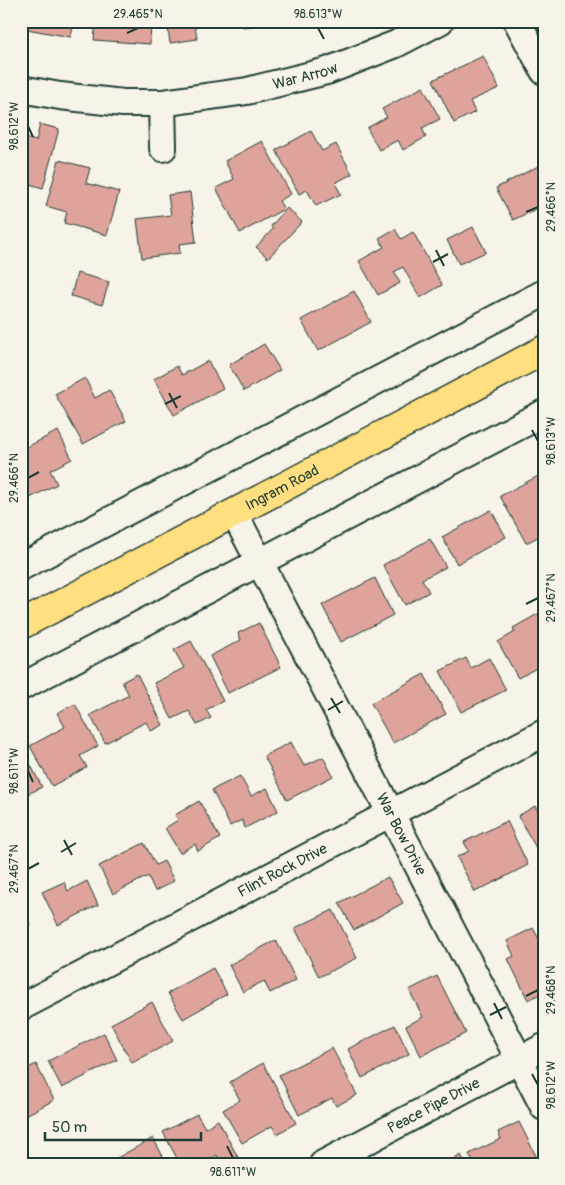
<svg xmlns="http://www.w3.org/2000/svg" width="565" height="1185" font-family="Pangolin,sans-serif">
<rect width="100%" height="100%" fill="#f7f3e8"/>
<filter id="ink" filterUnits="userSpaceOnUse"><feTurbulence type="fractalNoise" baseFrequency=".02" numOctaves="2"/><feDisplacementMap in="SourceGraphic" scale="10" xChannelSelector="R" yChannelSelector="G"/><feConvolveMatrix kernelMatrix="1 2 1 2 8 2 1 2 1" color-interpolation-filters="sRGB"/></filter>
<g filter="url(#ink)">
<path fill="#dea49b" stroke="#1f3d34" d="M21 21H74L71 37 21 28Z
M96 21H151L150 44 94 40Z
M167 21H224L195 25 197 39 170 43Z
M243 21H282L243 27Z
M483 56 499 88 470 101 475 112 454 123 433 80Z
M423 87 440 119 422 128 426 137 403 150 398 140 379 150 367 128 387 117 382 109Z
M40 124 59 129 43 188 26 183 23 193 21 192V137L36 141Z
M311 131 322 151 336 144 352 174 335 183 341 194 316 206 307 190 299 194 276 150Z
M262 141 291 194 279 201 284 209 240 233 216 188 234 179 225 161Z
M59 160 90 168 86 183 119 192 107 235 64 223 67 212 46 206Z
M544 163V205L513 220 496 188Z
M190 192 196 242 179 244 180 253 142 258 137 219 171 215 168 195Z
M287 208 302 222 268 258 256 247 273 229 271 226Z
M473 227 486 252 459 264 447 240Z
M395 229 401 239 413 232 442 285 420 298 403 267 394 272 400 283 378 295 359 261 384 247 379 238Z
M77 273 109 282 102 305 71 296Z
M354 291 371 322 318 351 301 320Z
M264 344 280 370 244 391 229 365Z
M208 361 223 388 174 415 154 379 177 366 182 375Z
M85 378 95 398 109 390 126 421 83 444 55 394Z
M58 431 72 459 50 470 57 484 28 499 21 485V450Z
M544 473V534L526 543 500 496Z
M491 510 506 537 457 564 442 537Z
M430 539 446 567 422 579 429 592 405 605 383 565Z
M375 578 393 615 341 642 322 605Z
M543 611 544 664 518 678 498 642 515 632 513 628Z
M259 623 281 667 228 693 210 656 241 640 238 633Z
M191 641 223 701 206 710 211 718 197 725 189 711 172 719 154 683 184 668 174 650Z
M466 658 471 668 489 658 506 690 461 712 440 671Z
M137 674 163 725 151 731 146 722 105 743 90 715 129 695 122 682Z
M424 674 446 714 393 743 371 703Z
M75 704 98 746 80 756 87 767 52 786 30 746 65 727 57 713Z
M291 742 304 766 323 757 333 776 287 800 264 756Z
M24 752 42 787 22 797 28 807 21 810V754Z
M240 776 251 796 267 788 278 811 245 828 242 820 230 826 212 790Z
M199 801 220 838 198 851 195 844 180 853 165 828 178 820 175 815Z
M535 806 544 822V862L518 816Z
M507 821 528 865 475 892 457 857 469 851 464 842Z
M144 843 156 865 164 861 174 881 155 891 148 876 113 894 99 866Z
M388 877 403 903 354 930 339 903Z
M87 881 98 905 58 925 42 892 64 882 68 891Z
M21 908 31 925 21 930Z
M333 910 357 958 319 977 295 928Z
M533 928 544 948V992L528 1000 508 959 514 956 507 941Z
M276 940 296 980 270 993 264 981 243 992 229 965Z
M213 968 227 994 183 1019 168 993Z
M437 976 466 1033 421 1056 406 1026 423 1017 409 990Z
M152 1002 173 1041 132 1063 111 1024Z
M395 1025 409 1054 362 1078 348 1049Z
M104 1033 117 1060 62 1088 48 1061Z
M332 1048 357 1095 336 1106 332 1098 299 1115 279 1075Z
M263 1063 296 1123 277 1134 272 1126 242 1143 223 1110 240 1100 230 1082Z
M36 1064 54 1100 26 1115 21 1106V1072Z
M197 1114 205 1128 218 1120 241 1163 222 1164 217 1155 201 1164H180L163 1132Z
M519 1122 540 1164H474L469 1154 501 1139 498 1132Z
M153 1138 167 1164H106Z
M461 1155 466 1164H445Z"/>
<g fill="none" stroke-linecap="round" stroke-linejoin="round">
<defs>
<g id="minor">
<path d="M517 21 544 71"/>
<path id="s1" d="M21 89 60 96 123 103H162L247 91 327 71 396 44 440 21"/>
<path d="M162 103 163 148"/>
<path id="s2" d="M234 513 544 1107"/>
<path d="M21 567 544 293"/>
<path d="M21 687 544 413"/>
<path id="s3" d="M21 1007 544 733"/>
<path id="s4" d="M323 1164 544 1047"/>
</g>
<g id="major">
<path id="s5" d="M21 625 544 350"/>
</g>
</defs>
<use href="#minor" stroke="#1f3d34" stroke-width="30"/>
<use href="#major" stroke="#1f3d34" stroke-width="31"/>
<use href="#minor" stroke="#f7f3e8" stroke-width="26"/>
<use href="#major" stroke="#ffdf80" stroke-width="28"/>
</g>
</g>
<path fill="none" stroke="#1f3d34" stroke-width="2" d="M318 28 324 39M127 33 138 28M28 126 33 137M526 212 538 207M436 250 444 266M433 262 448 254M169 393 177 408M165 404 181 396M532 430 538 441M28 478 39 472M526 604 538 598M331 698 340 713M328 710 343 701M28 771 33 782M64 840 72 855M61 852 76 843M28 869 39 863M526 996 538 990M494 1003 502 1019M490 1015 506 1007M532 1074 538 1085M227 1146 233 1158"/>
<g text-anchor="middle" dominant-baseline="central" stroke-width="4" stroke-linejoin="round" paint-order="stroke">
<g font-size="15" fill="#1f3d34" stroke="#f7f3e8">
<text stroke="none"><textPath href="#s1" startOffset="288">War Arrow</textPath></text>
<text stroke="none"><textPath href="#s5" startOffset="295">Ingram Road</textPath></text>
<text stroke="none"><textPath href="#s2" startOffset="362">War Bow Drive</textPath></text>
<text stroke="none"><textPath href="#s3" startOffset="295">Flint Rock Drive</textPath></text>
<text stroke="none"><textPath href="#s4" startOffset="125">Peace Pipe Drive</textPath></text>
</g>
</g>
<rect width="565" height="1185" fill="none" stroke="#f7f3e8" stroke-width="55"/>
<path d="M45 1132v8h156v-8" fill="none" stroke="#1f3d34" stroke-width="2.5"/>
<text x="52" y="1132" font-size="15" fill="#1f3d34" stroke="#f7f3e8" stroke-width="4" paint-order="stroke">50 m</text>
<rect x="28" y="28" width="510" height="1130" fill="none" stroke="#1f3d34" stroke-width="2"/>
<g font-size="12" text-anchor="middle" fill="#1f3d34">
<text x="138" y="18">29.465°N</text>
<text x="318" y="18">98.613°W</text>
<text transform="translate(14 126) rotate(-90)" y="4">98.612°W</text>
<text transform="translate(551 207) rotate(-90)" y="4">29.466°N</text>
<text transform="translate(551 441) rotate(-90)" y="4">98.613°W</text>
<text transform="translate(14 478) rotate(-90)" y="4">29.466°N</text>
<text transform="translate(551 598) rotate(-90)" y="4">29.467°N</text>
<text transform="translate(14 771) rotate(-90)" y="4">98.611°W</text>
<text transform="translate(14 869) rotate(-90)" y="4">29.467°N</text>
<text transform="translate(551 990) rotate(-90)" y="4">29.468°N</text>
<text transform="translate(551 1085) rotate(-90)" y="4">98.612°W</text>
<text x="233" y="1176">98.611°W</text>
</g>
</svg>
